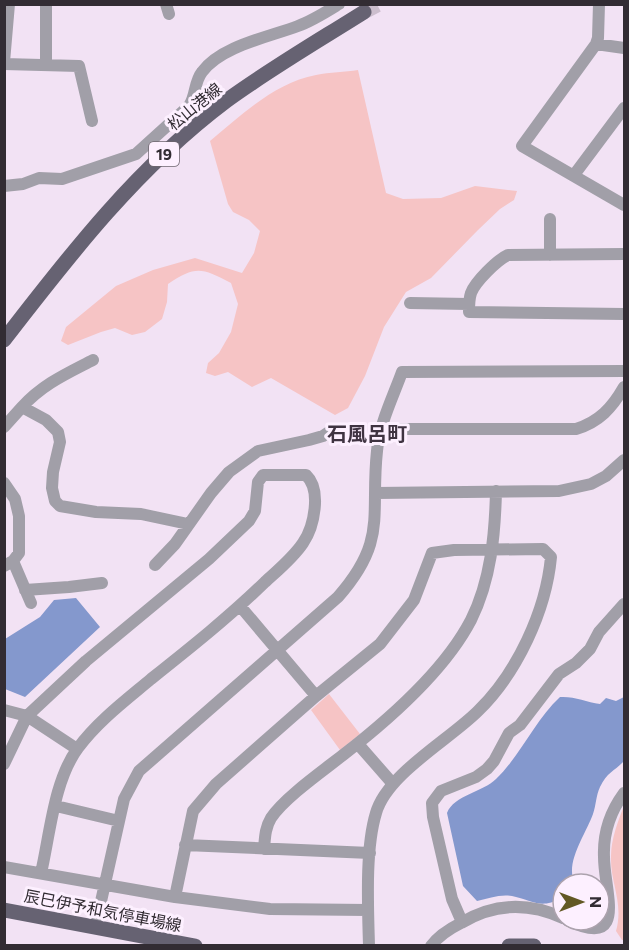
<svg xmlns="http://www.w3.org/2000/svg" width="629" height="950" font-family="Commissioner,'Noto Sans JP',sans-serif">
<rect width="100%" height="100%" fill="#f2e2f4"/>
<path fill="#f6c4c5" d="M358 70 386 193 403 199 441 198 475 186 517 191 514 200 500 209 478 230 431 278 406 292 384 327 365 376 348 408 335 415 271 378 252 387 228 372 215 376 206 373 208 363 219 353 231 332 238 304 231 283C202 268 196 265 168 284L167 302 162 319 145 332 132 335 115 328 101 332 68 345 61 341 66 327 116 286 153 270 195 258 242 273 254 253 260 231 249 220 233 212 228 204 210 141C242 115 274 83 316 75 330 72 345 72 358 70Z
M329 694 360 734 340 750 311 710Z
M624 806V940H622L616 931C624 903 610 883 611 856 611 839 618 821 624 806Z"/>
<path fill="#8498cd" d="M76 598 100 627 25 697 5 689V639L40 617 54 600Z
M560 697C574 696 586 702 600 704L606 698 616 701 624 697V761C615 771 607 772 600 787 596 795 596 806 593 814 586 834 564 863 575 884H563V898C540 908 539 903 516 897 503 893 490 898 477 901L463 886 447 813C454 795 483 792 496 779 521 755 535 720 560 697Z"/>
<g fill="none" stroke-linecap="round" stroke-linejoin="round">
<path stroke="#ccbecd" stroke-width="15" stroke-dasharray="15 8" stroke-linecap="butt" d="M364 12 379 4"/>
<path stroke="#a19fa8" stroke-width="12" d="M166 4 169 14
M596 44 598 38 599 4
M624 48 596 44 522 146 624 205
M4 62 9 4
M4 64 79 66 92 121
M46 65V4
M574 175 624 108
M4 186 23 184 39 178 62 179 136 154 189 106C196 96 194 82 202 72 221 46 269 37 298 26 312 21 326 12 339 4
M550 219V255
M624 254 508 255C497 260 475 282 471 293 469 299 469 306 469 312L624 314
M410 303 469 304
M22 407C43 384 66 374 93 360
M4 427 22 407 46 420 58 432 60 442 53 472 52 488 55 501 60 506 96 512 141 514 188 524
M382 429H576C599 422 612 408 624 387
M4 483 15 499 19 516V553L13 561 4 566
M376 493 559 491 591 484 606 476 624 460
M13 561 31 603
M155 565 175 544 211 493 229 472 258 451 309 440 323 436 332 430
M25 590 69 587 102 583
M240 606 316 696
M4 710 27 716 77 749
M358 744 393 784
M4 764 27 716 86 661 209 559 249 521 255 511 258 482 263 475H306C322 490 314 527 303 543 293 558 278 570 265 582 229 617 190 648 151 679 126 700 98 721 78 748 54 780 50 834 41 873
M56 806 119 821
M185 845 370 853
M264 849C265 838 265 828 271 818 284 798 324 770 343 755 387 721 445 670 471 620 491 580 495 534 496 491
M4 867 175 897 270 909 368 910
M175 897 193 811 216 784 316 696 380 644 414 600 432 553 454 550 543 549 551 557C546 611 517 673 478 711 449 740 387 774 376 813 365 849 368 907 369 946
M567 920C629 950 604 892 604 857 603 833 610 812 624 793
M462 922 452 899 433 817 432 803 441 791 476 777 487 769 494 761 509 733 520 725 559 674 576 663 590 649 599 632 624 604
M95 928 124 799 139 771 338 597C388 540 370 516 377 451 379 425 393 397 402 372L624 371
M431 946C439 935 449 929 461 923 494 903 528 902 563 918"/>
<path stroke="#666272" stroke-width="15" d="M4 340C71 253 138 167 226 101 270 69 318 41 364 12
M4 910 195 946
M509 946H534"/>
</g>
<g text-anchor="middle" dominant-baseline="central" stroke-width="6" stroke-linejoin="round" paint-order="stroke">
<rect fill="#fdf0ff" stroke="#6f6770" stroke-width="1.5" x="149" y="142" width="30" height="24" rx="4.5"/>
<g font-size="15" font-weight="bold" fill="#322c33">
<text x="164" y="154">19</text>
</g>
<g font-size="16" fill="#322c33" stroke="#fdf0ff">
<text transform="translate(194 106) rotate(-39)">松山港線</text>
<text transform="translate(103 910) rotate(11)">辰巳伊予和気停車場線</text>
</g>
<g font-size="20" font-weight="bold" fill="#3f3341" stroke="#fdf0ff">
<text x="367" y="433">石風呂町</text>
</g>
</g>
<rect width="629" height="950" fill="none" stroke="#322c33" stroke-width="12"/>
<g transform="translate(581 902) rotate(90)"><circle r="28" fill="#fdf0ff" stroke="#aca2ad" stroke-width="1.5"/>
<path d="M0-4.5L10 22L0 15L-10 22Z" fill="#625824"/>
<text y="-9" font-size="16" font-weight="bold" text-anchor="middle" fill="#322c33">N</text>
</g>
</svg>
